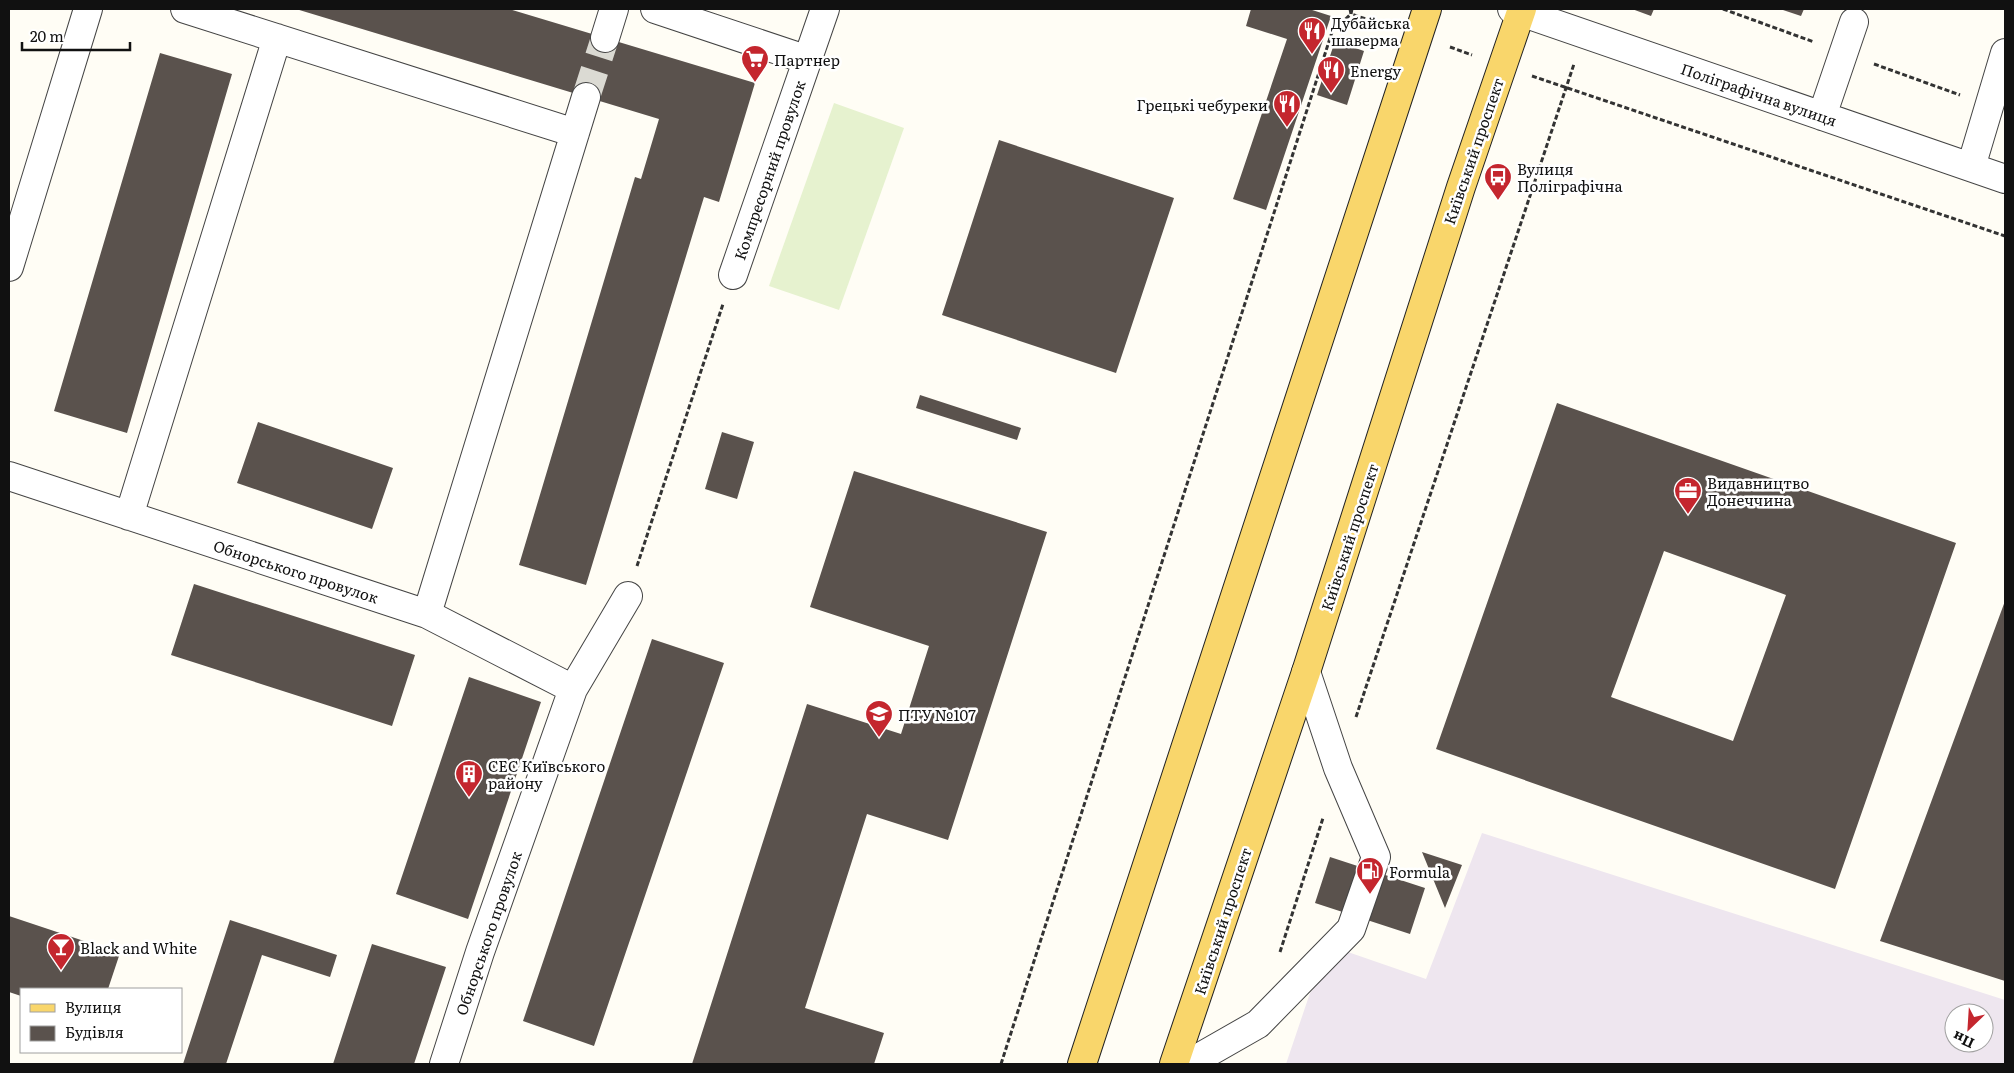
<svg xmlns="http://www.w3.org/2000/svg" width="2014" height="1073" font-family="Literata,serif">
<rect width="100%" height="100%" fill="#fffdf5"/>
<path fill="#eee6ef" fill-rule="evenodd" d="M1482 833 2005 1000V1064H1286L1310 993 1345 951 1426 979ZM1954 1013H1984V1043H1954Z"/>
<path fill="#e6f2cf" d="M834 103 904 128 839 310 769 286Z"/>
<path fill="#5a524d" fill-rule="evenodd" d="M296 9H509L755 83 719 202 704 197 586 585 519 565 635 177 641 179 659 119Z
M1251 9H1309L1331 16 1266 210 1233 199 1287 39 1246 26Z
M1632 9H1654L1651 16Z
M1780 9H1804L1801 16Z
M1335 41 1364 51 1347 105 1317 95Z
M160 53 232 74 127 433 54 411Z
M999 140 1174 198 1116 373 942 315Z
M920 395 1021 428 1017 440 916 408Z
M1557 403 1956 543 1835 889 1436 749ZM1664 551 1786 595 1733 741 1611 697Z
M258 422 393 468 372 529 237 483Z
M722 432 754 442 737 499 705 489Z
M854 471 1047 532 948 840 867 814 805 1008 884 1033 874 1064H692L807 704 901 734 929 646 810 607Z
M194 584 415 655 392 726 171 655Z
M2005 601V981L1880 941Z
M652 639 724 663 594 1046 523 1021Z
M469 677 541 702 468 919 396 894Z
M1422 852 1462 865 1445 908Z
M1330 857 1425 888 1410 934 1315 903Z
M9 916 120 953 108 989H21V996L9 992Z
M230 920 337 955 330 977 262 955 226 1064H183Z
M372 944 446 967 414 1064H333Z"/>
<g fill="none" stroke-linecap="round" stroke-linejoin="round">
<path stroke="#dbdad3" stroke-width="28" stroke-dasharray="28 14" stroke-linecap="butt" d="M586 97 605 38"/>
<defs>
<path id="minor" d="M185 9 575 133
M655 9 808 60
M1512 9 2005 179
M605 38 614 9
M1822 116 1854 22
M1971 167 2005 53
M9 267 88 9
M733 275 825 9
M9 476 427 614 573 689
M129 516 277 38
M427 614 586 97
M444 1064 480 952 573 689 628 596
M1188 1064 1258 1024 1351 929 1376 857 1338 768 1306 672"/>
<path id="major" d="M1082 1064 1427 9
M1174 1064 1306 672 1461 187 1522 9"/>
</defs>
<use href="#minor" stroke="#444" stroke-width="30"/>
<use href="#major" stroke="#222" stroke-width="30"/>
<path stroke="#333" stroke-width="3" stroke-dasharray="5 2.5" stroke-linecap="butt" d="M1350 9 1351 14 1387 26
M1723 9 1814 42
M1450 47 1472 55
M1874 64 1960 95
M1532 76 2005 236
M637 566 723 304
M1356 717 1574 64
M1280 952 1323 818
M1001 1064 1332 32 1351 14 1352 9"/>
<use href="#minor" stroke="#fff" stroke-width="28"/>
<use href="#major" stroke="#f9d66b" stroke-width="28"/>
</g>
<defs>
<symbol id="restaurant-pin" viewBox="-11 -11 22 30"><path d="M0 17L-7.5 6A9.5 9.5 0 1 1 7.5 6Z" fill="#c4262e" stroke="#fff"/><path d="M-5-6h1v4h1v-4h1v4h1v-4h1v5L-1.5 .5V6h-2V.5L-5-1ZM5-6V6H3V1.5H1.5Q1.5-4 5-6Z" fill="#fff"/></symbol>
<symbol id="supermarket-pin" viewBox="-11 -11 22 30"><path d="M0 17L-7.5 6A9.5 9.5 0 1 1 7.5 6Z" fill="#c4262e" stroke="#fff"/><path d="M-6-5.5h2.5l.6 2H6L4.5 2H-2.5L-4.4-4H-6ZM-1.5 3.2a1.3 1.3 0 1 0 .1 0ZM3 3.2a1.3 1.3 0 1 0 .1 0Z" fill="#fff"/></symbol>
<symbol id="bus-pin" viewBox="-11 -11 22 30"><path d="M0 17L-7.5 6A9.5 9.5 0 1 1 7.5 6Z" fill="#c4262e" stroke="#fff"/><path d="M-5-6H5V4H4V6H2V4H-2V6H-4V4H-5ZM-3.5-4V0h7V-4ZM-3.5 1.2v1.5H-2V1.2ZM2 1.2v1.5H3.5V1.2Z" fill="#fff"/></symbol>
<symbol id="office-pin" viewBox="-11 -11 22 30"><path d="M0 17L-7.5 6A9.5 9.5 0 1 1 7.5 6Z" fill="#c4262e" stroke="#fff"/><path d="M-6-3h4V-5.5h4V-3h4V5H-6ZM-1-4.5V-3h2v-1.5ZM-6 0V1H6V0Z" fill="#fff"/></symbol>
<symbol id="university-pin" viewBox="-11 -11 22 30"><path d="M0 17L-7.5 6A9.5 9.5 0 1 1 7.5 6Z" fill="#c4262e" stroke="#fff"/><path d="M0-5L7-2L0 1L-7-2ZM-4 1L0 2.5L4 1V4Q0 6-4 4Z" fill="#fff"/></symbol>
<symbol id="building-pin" viewBox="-11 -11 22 30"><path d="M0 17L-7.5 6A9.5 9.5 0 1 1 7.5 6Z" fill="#c4262e" stroke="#fff"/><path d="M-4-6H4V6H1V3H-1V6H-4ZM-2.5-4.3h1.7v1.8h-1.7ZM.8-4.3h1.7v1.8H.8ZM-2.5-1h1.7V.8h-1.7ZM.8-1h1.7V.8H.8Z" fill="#fff"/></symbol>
<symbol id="fuel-pin" viewBox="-11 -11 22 30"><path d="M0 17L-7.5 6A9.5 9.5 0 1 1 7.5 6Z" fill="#c4262e" stroke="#fff"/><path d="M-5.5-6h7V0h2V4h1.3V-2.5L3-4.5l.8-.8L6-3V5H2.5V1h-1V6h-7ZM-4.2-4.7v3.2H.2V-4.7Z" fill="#fff"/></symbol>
<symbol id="bar-pin" viewBox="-11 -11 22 30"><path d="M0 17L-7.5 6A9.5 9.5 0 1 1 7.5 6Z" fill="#c4262e" stroke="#fff"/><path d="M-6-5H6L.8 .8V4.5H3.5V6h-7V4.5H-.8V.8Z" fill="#fff"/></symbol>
</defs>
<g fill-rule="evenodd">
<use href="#restaurant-pin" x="1296" y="15" width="32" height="43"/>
<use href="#supermarket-pin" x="739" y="43" width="32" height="43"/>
<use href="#restaurant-pin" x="1315" y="54" width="32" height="43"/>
<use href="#restaurant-pin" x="1271" y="88" width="32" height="43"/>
<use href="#bus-pin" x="1482" y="161" width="32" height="43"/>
<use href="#office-pin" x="1672" y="475" width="32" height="43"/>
<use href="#university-pin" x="863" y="698" width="32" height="43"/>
<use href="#building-pin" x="453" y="758" width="32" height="43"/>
<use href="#fuel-pin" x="1354" y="855" width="32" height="43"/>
<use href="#bar-pin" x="45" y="931" width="32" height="43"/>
</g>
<g text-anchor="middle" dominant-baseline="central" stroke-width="5" stroke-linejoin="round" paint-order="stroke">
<g font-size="15" fill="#111" stroke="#fff" text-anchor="start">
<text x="1331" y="22">Дубайська<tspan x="1331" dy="17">шаверма</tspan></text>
<text x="774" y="59">Партнер</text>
<text x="1350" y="70">Energy</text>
<text x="1268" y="104" text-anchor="end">Грецькі чебуреки</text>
<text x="1517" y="168">Вулиця<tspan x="1517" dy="17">Поліграфічна</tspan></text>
<text x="1707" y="482">Видавництво<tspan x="1707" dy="17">Донеччина</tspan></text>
<text x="898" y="714">ПТУ №107</text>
<text x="488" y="765">СЕС Київського<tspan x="488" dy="17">району</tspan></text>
<text x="1389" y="871">Formula</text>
<text x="80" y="947">Black and White</text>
</g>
<g font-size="15" fill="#111" stroke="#fff">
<text transform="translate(1759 94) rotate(19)">Поліграфічна вулиця</text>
<text transform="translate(1473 151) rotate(-71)">Київський проспект</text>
<text transform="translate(769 170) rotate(-71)">Компресорний провулок</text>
<text transform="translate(1349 537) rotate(-72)">Київський проспект</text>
<text transform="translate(296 571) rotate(18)">Обнорського провулок</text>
<text transform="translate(1222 921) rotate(-72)">Київський проспект</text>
<text transform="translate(488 933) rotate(-71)">Обнорського провулок</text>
</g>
</g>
<rect width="2014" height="1073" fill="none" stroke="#111111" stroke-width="20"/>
<rect x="20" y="988" width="162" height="65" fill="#ffffff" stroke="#a0a0a0"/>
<rect x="30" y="1004" width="25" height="8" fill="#f9d66b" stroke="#a0a0a0"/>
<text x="65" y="1013" font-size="15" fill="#111111">Вулиця</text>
<rect x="30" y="1026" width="25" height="15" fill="#5a524d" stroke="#a0a0a0"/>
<text x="65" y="1038" font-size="15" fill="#111111">Будівля</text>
<g transform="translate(1969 1028) rotate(205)"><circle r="24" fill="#ffffff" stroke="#a0a0a0"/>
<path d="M0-4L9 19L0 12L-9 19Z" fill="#c4262e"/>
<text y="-8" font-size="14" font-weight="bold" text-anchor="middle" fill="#111111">Пн</text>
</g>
<path d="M22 42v8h108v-8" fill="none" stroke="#111111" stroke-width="2.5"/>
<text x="30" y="42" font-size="15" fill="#111111" stroke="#ffffff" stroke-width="4" paint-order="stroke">20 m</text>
</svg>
